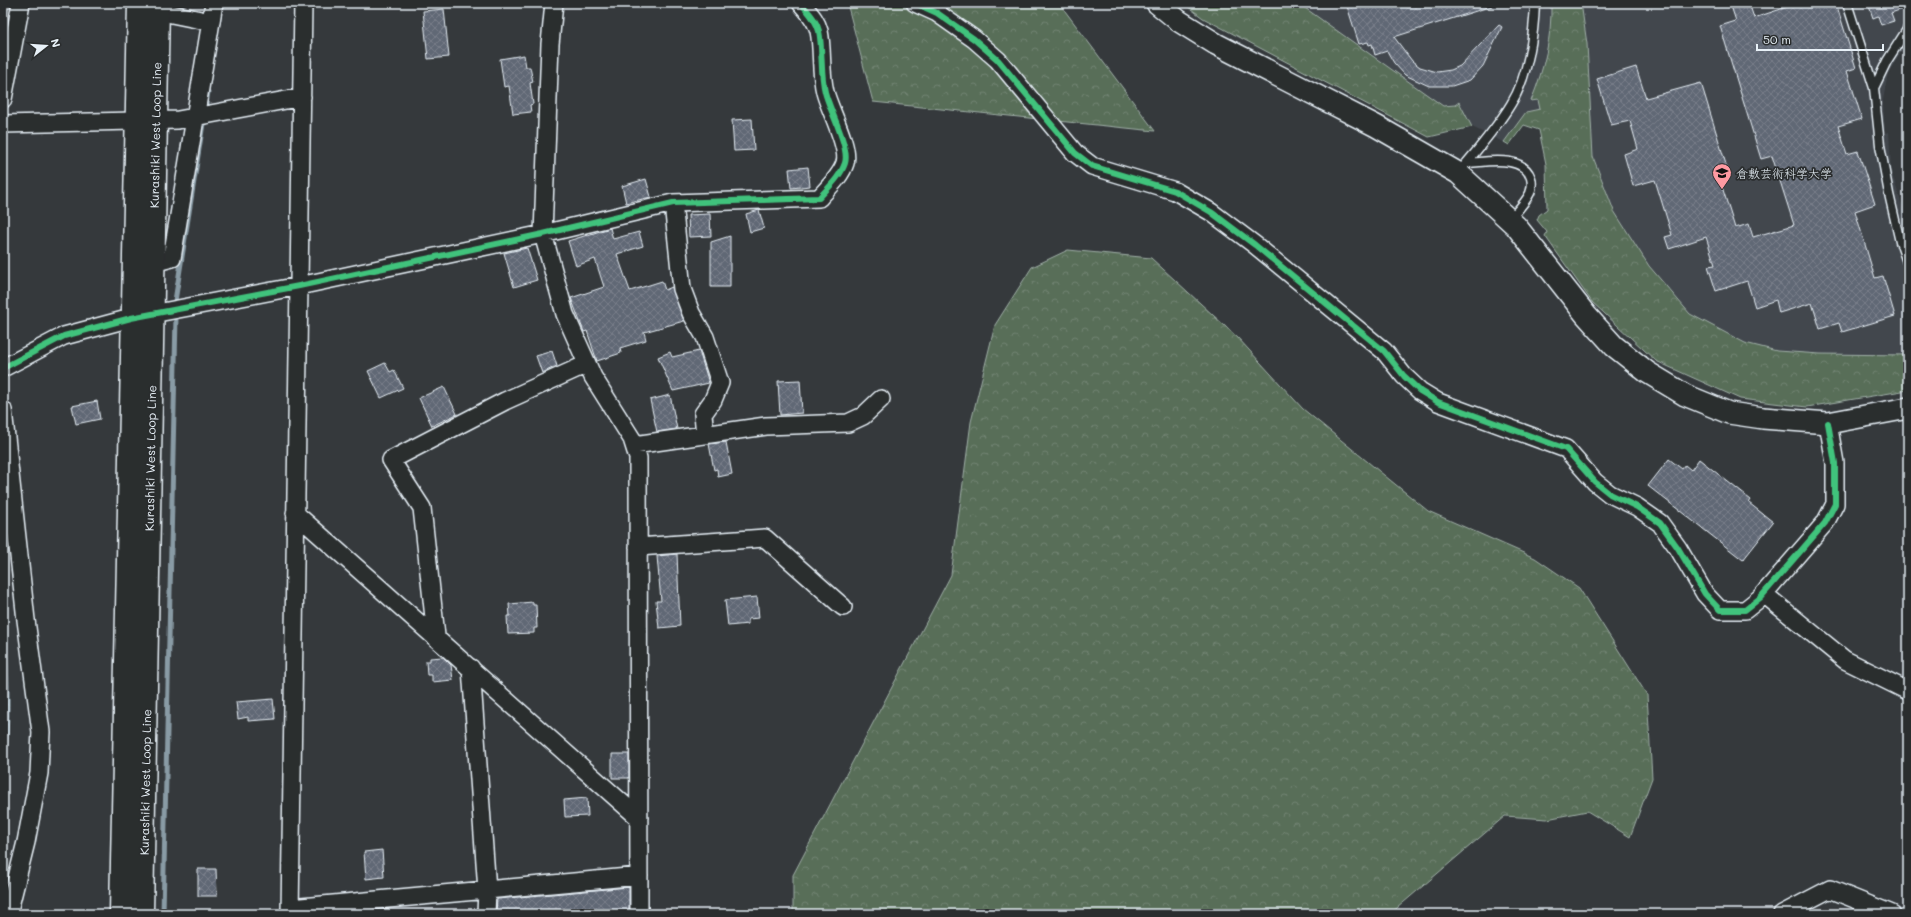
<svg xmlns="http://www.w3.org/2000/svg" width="1911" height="917" font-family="Mali,'Klee One',sans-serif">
<defs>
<pattern id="forest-crowns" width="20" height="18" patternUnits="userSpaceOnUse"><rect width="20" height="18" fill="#596e59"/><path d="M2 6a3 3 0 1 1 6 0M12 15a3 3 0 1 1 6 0" fill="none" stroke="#718372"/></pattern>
<pattern id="water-waves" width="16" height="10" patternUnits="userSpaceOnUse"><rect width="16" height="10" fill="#4a626e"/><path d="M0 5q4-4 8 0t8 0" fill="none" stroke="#647983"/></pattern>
<pattern id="building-cross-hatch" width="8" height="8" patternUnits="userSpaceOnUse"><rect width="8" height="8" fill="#616775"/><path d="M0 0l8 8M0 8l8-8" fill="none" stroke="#787d89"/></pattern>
</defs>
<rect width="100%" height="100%" fill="#35393c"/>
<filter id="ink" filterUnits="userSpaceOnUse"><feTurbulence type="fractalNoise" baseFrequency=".025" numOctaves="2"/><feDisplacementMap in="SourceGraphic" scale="8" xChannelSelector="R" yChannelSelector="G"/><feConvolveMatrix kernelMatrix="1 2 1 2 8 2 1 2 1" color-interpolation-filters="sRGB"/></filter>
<g filter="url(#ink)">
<path fill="#42474d" d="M1183 3H1908V41L1888 73 1883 100 1885 133 1889 132 1891 171 1908 224V390L1807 407 1740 399 1656 361 1592 302 1545 236 1547 232 1537 220 1539 215 1547 209 1546 164 1539 130 1524 125 1509 145 1472 127 1429 137 1203 18Z"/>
<path fill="url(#forest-crowns)" stroke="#a0b0a8" d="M847 3H1059L1155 131 873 102Z
M1183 3H1298L1443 106 1455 105 1459 102 1472 127 1429 137 1203 18Z
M1551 3H1581L1587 44 1593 157 1614 211 1649 266 1690 314 1745 343 1777 351 1820 354 1908 355V390L1807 407 1740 399 1656 361 1592 302 1545 236 1547 232 1537 220 1539 215 1547 209 1546 164 1539 130 1524 125 1509 145 1504 142 1526 112 1540 109 1538 100 1531 101C1544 69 1552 37 1551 3Z
M1068 250 1151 258 1238 338 1303 409 1428 511 1535 558 1579 588 1647 695 1652 778 1630 837 1587 811 1547 819 1505 816 1390 914H793V875L951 575 971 422 995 325 1032 267Z"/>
<path fill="url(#water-waves)" stroke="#899ba5" d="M3 603C10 667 12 723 3 787Z"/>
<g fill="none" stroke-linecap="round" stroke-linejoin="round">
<path stroke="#a9b8c1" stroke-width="1" d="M3 643 6 703 3 757"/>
<path stroke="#899ba5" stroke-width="5" d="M163 914 176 317 175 301 208 92"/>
</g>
<path fill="url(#building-cross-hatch)" stroke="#e8f1f8" d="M1346 3H1491L1492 6 1394 37 1412 61 1420 67 1437 72 1451 70 1460 66 1499 25 1502 27 1483 66 1470 80 1452 86H1429L1405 75 1394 63 1387 51 1375 55 1372 44 1369 45 1368 42 1359 44Z
M1730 3H1749L1754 18 1790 6 1788 3H1836L1856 68 1847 71 1862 119 1838 126 1847 154 1858 151 1875 204 1855 211 1875 278 1883 276 1895 316 1842 332 1839 323 1820 329 1812 303 1779 313 1776 300 1755 307 1747 281 1716 291 1708 266 1715 265 1706 237 1669 249 1665 237 1672 235 1655 180 1633 186 1624 154 1638 149 1630 121 1611 125 1597 79 1636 67 1646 98 1701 83 1728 171 1718 174 1735 228 1749 224 1753 237 1794 225 1772 156 1761 159 1720 26 1736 21Z
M1868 3H1908V7L1891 13 1894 21 1881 25 1878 16 1873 18Z
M444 9 449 57 428 59 423 11Z
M524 55 526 67H530L533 82 530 83 533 104 530 105 531 112 513 114 509 86 504 87 500 59Z
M752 119 754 150 734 151 732 120Z
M808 167 810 186 791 188 789 169Z
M646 179 651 197 626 203 622 186Z
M759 210 764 228 750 232 746 214Z
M710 214 711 236 689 237 688 215Z
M610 228 613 239 639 232 643 246 617 254 630 291 662 281 665 290 672 287 684 321 644 332 646 340 620 348 621 353 597 361 587 331 584 332 571 298 604 287 595 259 576 266 568 241Z
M730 236V287H711V242Z
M527 248 537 280 514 287 504 253Z
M552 351 557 366 542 373 536 356Z
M699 351 709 383 673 391 658 357 670 352 672 357Z
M385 363 390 372 394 370 403 388 381 398 368 371Z
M800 380 802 413 780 415 778 381Z
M444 387 457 414 432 426 419 398Z
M670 395 677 429 657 432 650 400Z
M97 401 100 419 76 424 72 406Z
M726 442 732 474 718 477 717 469 714 470 709 444Z
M1669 459 1682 469 1685 465 1691 470 1699 459 1751 500 1749 503 1773 522 1743 560 1648 486Z
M677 554 680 626 659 628 656 601H661L657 556Z
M757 597 759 618 748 619V624L728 626 725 600Z
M533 602V605H536L537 628H534V633L508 634 507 616H510L509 604Z
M443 657 451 665 453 680 432 682V675H427L426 661H430V658Z
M273 699 275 719 248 721V717L238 719 236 702Z
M612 754H629V778H612Z
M587 798 588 816 565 817 564 800Z
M382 850 384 877 366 879 364 852Z
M198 869H216L217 896H198Z
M629 887V914H496L497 899Z"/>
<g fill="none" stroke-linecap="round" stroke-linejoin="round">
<defs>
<path id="service" d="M1847 3 1874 88 1880 145 1889 194 1900 242 1908 265
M1874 88 1887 61 1908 28
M1467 163C1486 162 1523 154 1531 178 1532 182 1532 188 1530 193 1526 202 1516 212 1509 220
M1459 172C1477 150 1496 129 1511 104 1528 77 1534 34 1535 3"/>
<path id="minor" d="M554 3 550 44 543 234 565 314 593 377 632 439 638 458 639 914
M915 3 937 13 974 39 998 60 1075 153 1092 166 1175 191 1211 212 1255 245 1384 351 1404 376 1420 391 1438 402 1566 449 1595 482 1610 494 1637 507 1660 523 1678 548 1705 594 1720 610H1745L1760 598 1825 523 1835 504V463L1828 423
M157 11 211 22
M3 99 21 3
M3 124 178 120 302 97
M673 203 682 289 691 313 705 337 720 383 713 400 703 414 705 435
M153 263 172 258 214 3
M3 368 64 336 131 318 299 286 543 234 673 203 819 198C828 188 841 176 845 163 850 147 829 109 825 92 820 72 823 50 819 31 816 19 808 12 801 3
M3 410 26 620 41 732 39 773 26 842 8 914
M634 445 766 426 848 423 863 416 881 399
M295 513 639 818
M638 547 765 538 843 607
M1764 594 1845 660 1908 691
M436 636 422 508 391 460 505 401 587 364
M471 668 487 890 486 914
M290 908 639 876
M290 914 303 3
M1782 914 1830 889 1892 914"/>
<path id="tertiary" d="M1157 3 1179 21 1216 44 1376 126 1458 173 1516 226 1586 315 1614 346 1647 372 1685 395 1729 413 1763 418 1828 423 1908 408"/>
<path id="secondary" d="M121 914 139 3
M142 914 158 3"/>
</defs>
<use href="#service" stroke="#e8f1f8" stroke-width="11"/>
<use href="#minor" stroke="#e8f1f8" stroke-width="20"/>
<use href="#tertiary" stroke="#e8f1f8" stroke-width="24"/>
<use href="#secondary" stroke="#e8f1f8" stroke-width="25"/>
<use href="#service" stroke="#2a2d2e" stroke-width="8"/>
<use href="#minor" stroke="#2a2d2e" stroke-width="17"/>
<use href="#tertiary" stroke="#2a2d2e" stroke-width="21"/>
<use href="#secondary" stroke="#2a2d2e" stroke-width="22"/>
<defs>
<path id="cycleway" d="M915 3 937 13 974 39 998 60 1075 153 1092 166 1175 191 1211 212 1255 245 1384 351 1404 376 1420 391 1438 402 1566 449 1595 482 1610 494 1637 507 1660 523 1678 548 1705 594 1720 610H1745L1760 598 1825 523 1835 504V463L1828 423
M3 368 64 336 131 318 299 286 543 234 673 203 819 198C828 188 841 176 845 163 850 147 829 109 825 92 820 72 823 50 819 31 816 19 808 12 801 3"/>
</defs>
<use href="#cycleway" stroke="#2a2d2e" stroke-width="8"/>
<use href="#cycleway" stroke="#40c37c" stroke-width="6"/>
</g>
</g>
<defs>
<symbol id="university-pin" viewBox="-11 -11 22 30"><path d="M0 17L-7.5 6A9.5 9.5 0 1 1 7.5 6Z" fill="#ff9aa2" stroke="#2a2d2e"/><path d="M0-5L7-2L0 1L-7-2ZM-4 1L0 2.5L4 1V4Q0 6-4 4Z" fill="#111"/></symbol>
</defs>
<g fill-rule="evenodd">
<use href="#university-pin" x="1711" y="162" width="22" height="30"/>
</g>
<g text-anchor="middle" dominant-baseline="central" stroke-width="3.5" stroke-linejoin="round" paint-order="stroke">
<g font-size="12" fill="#e8f1f8" stroke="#2a2d2e">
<text transform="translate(155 135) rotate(-89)">Kurashiki West Loop Line</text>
<text transform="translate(150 458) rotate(-89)">Kurashiki West Loop Line</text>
<text transform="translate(145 782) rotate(-89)">Kurashiki West Loop Line</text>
</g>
<g font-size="12" fill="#e8f1f8" stroke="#2a2d2e" text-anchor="start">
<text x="1736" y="173">倉敷芸術科学大学</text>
</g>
</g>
<rect width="1911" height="917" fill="none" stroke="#2a2d2e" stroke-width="16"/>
<rect x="8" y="8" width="1895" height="901" fill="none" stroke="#e8f1f8" stroke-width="1.5" filter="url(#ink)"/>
<g transform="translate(46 46) rotate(73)" stroke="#2a2d2e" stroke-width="3" paint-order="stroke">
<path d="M0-3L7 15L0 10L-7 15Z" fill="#e8f1f8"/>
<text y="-6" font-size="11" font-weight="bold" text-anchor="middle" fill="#e8f1f8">N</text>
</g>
<path d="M1757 44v6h126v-6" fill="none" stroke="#e8f1f8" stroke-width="2"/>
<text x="1763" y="44" font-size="12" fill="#e8f1f8" stroke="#2a2d2e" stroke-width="3" paint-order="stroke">50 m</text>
</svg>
